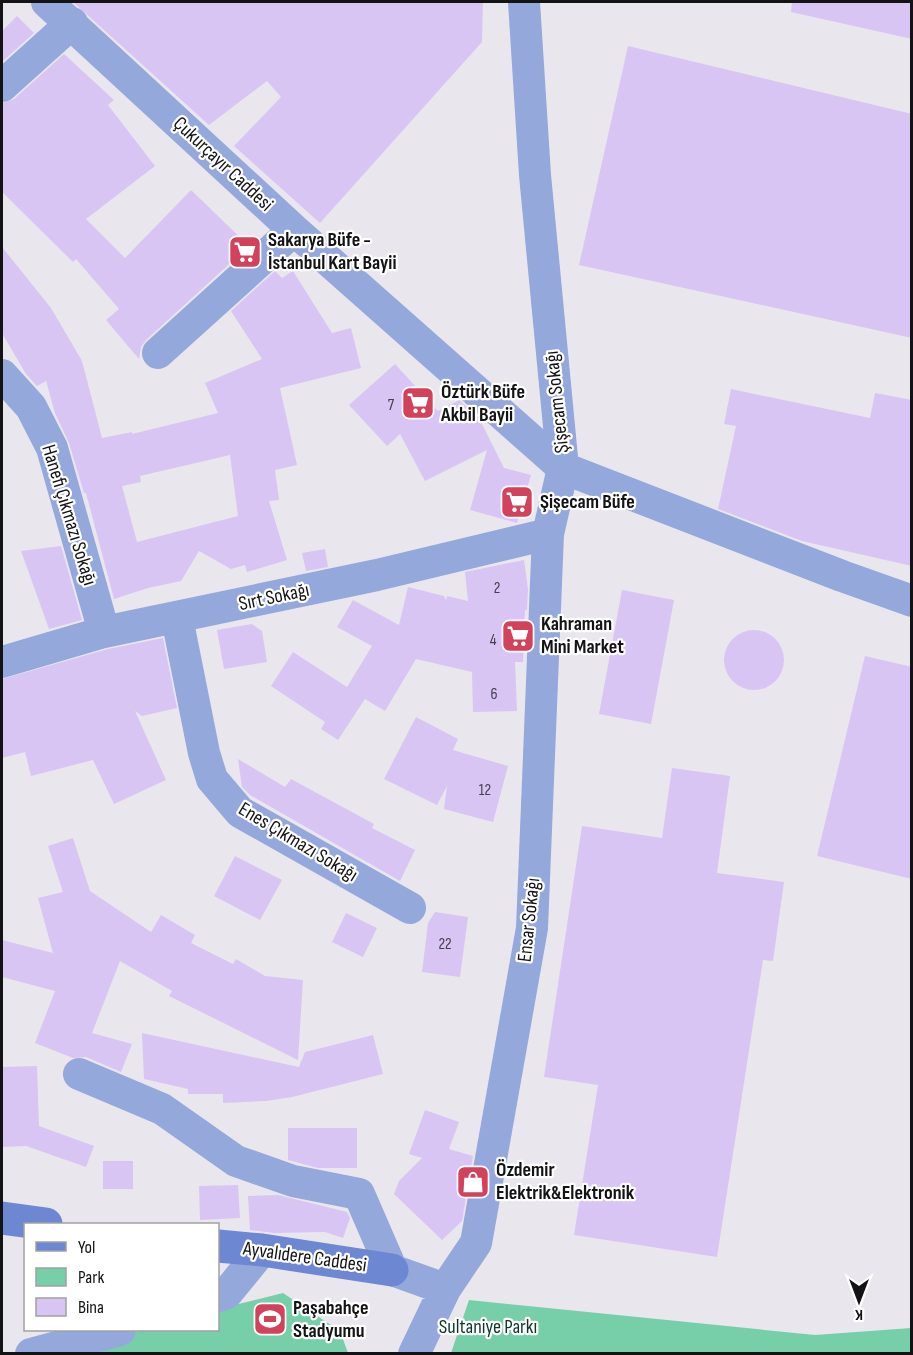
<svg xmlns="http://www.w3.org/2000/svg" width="913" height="1355" font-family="'Sofia Sans Condensed',sans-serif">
<rect width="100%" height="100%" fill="#e9e7ed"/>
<path fill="#77cfa9" d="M283 1293 340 1331 348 1353 55 1354 143 1330H218V1309Z
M469 1300 815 1335 911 1328V1353H451Z"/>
<path fill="#d8c5f4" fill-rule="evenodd" d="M73 2H483L482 42 320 223 234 146 281 97 267 81 209 125Z
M792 2H912V39L791 12Z
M17 16 34 33 2 62V31Z
M628 46 912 114V338L579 265Z
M64 54 114 100 108 105 155 166 86 219 125 258 191 190 249 246 146 340 141 347 139 359 106 320 119 309 76 259 73 262 2 192V103L14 99Z
M2 247 51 308 82 361 102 438 132 432V434L218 413 205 383 262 359 231 311 275 271 282 278 293 271 332 333 351 328 361 368 280 388 297 465 275 470 279 500 269 501 287 560 247 572 245 565 231 569 199 551 181 581 148 588 114 599 86 493H84L69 443 55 413 46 381 37 386 26 374 2 333ZM230 455 238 516 137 542 122 486 141 482 140 476Z
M395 364 438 411 459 400 479 418 504 468 531 475 517 523 470 510 487 450 425 481 400 434 387 446 349 405Z
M731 389 870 418 875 393 912 400V566L802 541 718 509 736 426 724 424Z
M61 546 82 620 49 629 21 551Z
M325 549 328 567 306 571 302 553Z
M524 560 528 589 527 610H525L523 662H515L517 711 473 712 472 672 416 659 385 711 365 699 338 740 321 729 325 722 271 686 293 652 347 687 372 646 337 627 353 600 399 625 408 587 444 596 446 600 447 596 468 601 465 572Z
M622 590 674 600 651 724 599 714Z
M252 624 262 631 267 662 224 669 217 630Z
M724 660a30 30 0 1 1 60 0a30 30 0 1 1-60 0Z
M163 638 177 708 142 716 135 711 166 780 114 804 93 760 31 776 25 752 2 758V679L108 649Z
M865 656 912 667V879L817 856Z
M416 717 458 739 453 750 508 766 493 822 444 809 447 786 437 805 384 779Z
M238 759 285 787 291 779 374 824 372 828 415 850 400 881 250 795 242 787Z
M672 768 730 776 717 873 784 882 773 961 763 960 717 1257 574 1235 598 1085 544 1077 582 826 662 838Z
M73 838 90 891 151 932 161 915 195 935 191 943 233 964 236 959 265 976 303 980 298 1060 169 996 172 991 120 961 92 1033 132 1044 121 1072 86 1057 73 1058 35 1043 55 991 2 977V940L53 953 38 898 63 892 48 846Z
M235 856 282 880 260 920 214 896Z
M435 912 468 917 460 977 422 972 428 923Z
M346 913 377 928 363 957 332 942Z
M142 1033 299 1067 305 1052 373 1035 383 1074 292 1097 266 1101 223 1103V1094H188V1089L144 1079Z
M37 1066 39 1126 94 1146 86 1167 26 1146 2 1147V1067Z
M425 1110 459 1122 449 1149 473 1156 462 1221 442 1240 394 1194 399 1181 422 1158 409 1154Z
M288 1128H357V1168H318L288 1160Z
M103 1161H133V1189H103Z
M238 1185 240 1218 200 1220 199 1186Z
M278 1195 347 1212 350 1218 343 1238 325 1232 275 1233 250 1230 248 1196Z"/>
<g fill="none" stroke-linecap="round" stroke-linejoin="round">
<path stroke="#95a8db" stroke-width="32" d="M47 2 294 230 563 468 842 576 912 601
M2 86 72 23
M158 353 294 230
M2 375 31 407 52 448 104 632
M177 618 204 753 212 779 240 812 410 908
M2 662 104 632 377 575 548 534
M79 1074 162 1109 236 1161 293 1181 359 1194 392 1270 445 1289
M218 1296 227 1293 262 1250
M31 1354 120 1330
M414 1354 445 1289 476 1243 532 928 548 534 563 468 535 175 524 2"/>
<path stroke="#6e87d2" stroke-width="33" d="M2 1218 46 1224
M218 1246 262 1250 392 1270"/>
</g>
<defs>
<symbol id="supermarket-square" viewBox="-11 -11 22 22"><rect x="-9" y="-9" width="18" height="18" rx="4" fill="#d2425b" stroke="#fff"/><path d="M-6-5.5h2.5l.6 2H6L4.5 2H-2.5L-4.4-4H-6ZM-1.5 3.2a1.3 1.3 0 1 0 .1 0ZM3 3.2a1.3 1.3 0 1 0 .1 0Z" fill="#fff"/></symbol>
<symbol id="shop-square" viewBox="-11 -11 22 22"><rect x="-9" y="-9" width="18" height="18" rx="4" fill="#d2425b" stroke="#fff"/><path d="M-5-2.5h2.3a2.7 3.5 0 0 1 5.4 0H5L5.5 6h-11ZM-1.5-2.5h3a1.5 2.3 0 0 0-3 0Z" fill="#fff"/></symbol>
<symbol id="stadium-square" viewBox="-11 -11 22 22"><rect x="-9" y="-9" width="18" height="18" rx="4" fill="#d2425b" stroke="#fff"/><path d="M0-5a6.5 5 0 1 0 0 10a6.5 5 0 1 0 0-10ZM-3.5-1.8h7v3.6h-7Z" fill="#fff"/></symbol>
</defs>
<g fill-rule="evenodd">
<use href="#supermarket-square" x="226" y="233" width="38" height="38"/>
<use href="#supermarket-square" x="399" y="384" width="38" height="38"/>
<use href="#supermarket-square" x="498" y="483" width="38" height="38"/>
<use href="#supermarket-square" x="499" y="617" width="38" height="38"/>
<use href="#shop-square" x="454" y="1163" width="38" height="38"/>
<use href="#stadium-square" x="251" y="1300" width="38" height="38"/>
</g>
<g text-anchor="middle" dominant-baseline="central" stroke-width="4.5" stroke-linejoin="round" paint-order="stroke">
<g font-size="16" fill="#44404d">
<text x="391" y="405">7</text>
<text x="497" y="588">2</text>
<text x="493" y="640">4</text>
<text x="494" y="694">6</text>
<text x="485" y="790">12</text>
<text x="445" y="944">22</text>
</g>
<g font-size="20" fill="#131315" stroke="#fff">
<text transform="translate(223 164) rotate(43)">Çukurçayır Caddesi</text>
<text transform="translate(557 402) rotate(-96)">Şişecam Sokağı</text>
<text transform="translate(69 515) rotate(73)">Hanefi Çıkmazı Sokağı</text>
<text transform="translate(274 597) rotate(-12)">Sırt Sokağı</text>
<text transform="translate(298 842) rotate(31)">Enes Çıkmazı Sokağı</text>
<text transform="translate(529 920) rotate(-84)">Ensar Sokağı</text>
<text transform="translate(305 1257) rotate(8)">Ayvalıdere Caddesi</text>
</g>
<g font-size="20" font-weight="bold" fill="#131315" stroke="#fff" text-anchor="start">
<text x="268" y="240">Sakarya Büfe -<tspan x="268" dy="23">İstanbul Kart Bayii</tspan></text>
<text x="441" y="392">Öztürk Büfe<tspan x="441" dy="23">Akbil Bayii</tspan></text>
<text x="540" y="502">Şişecam Büfe</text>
<text x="541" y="624">Kahraman<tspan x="541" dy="23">Mini Market</tspan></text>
<text x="496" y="1170">Özdemir<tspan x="496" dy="23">Elektrik&amp;Elektronik</tspan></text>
<text x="293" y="1308">Paşabahçe<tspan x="293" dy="23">Stadyumu</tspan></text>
</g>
<g font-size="20" fill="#0a3727" stroke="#fff">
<text x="488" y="1327">Sultaniye Parkı</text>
</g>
</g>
<rect width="913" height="1355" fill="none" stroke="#131315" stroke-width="6"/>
<rect x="24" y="1223" width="195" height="108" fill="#ffffff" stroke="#a1a1a1" stroke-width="1.5"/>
<rect x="36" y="1242" width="30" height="9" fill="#6e87d2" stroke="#a1a1a1" stroke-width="1.5"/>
<text x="78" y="1253" font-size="18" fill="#131315">Yol</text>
<rect x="36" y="1268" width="30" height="18" fill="#77cfa9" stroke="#a1a1a1" stroke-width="1.5"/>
<text x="78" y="1283" font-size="18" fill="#131315">Park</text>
<rect x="36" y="1298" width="30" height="18" fill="#d8c5f4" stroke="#a1a1a1" stroke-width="1.5"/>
<text x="78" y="1313" font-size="18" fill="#131315">Bina</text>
<g transform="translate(859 1301) rotate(180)" stroke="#ffffff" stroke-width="4.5" paint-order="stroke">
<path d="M0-4.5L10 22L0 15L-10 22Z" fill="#131315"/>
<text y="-9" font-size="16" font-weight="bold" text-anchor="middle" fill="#131315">K</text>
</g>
</svg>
